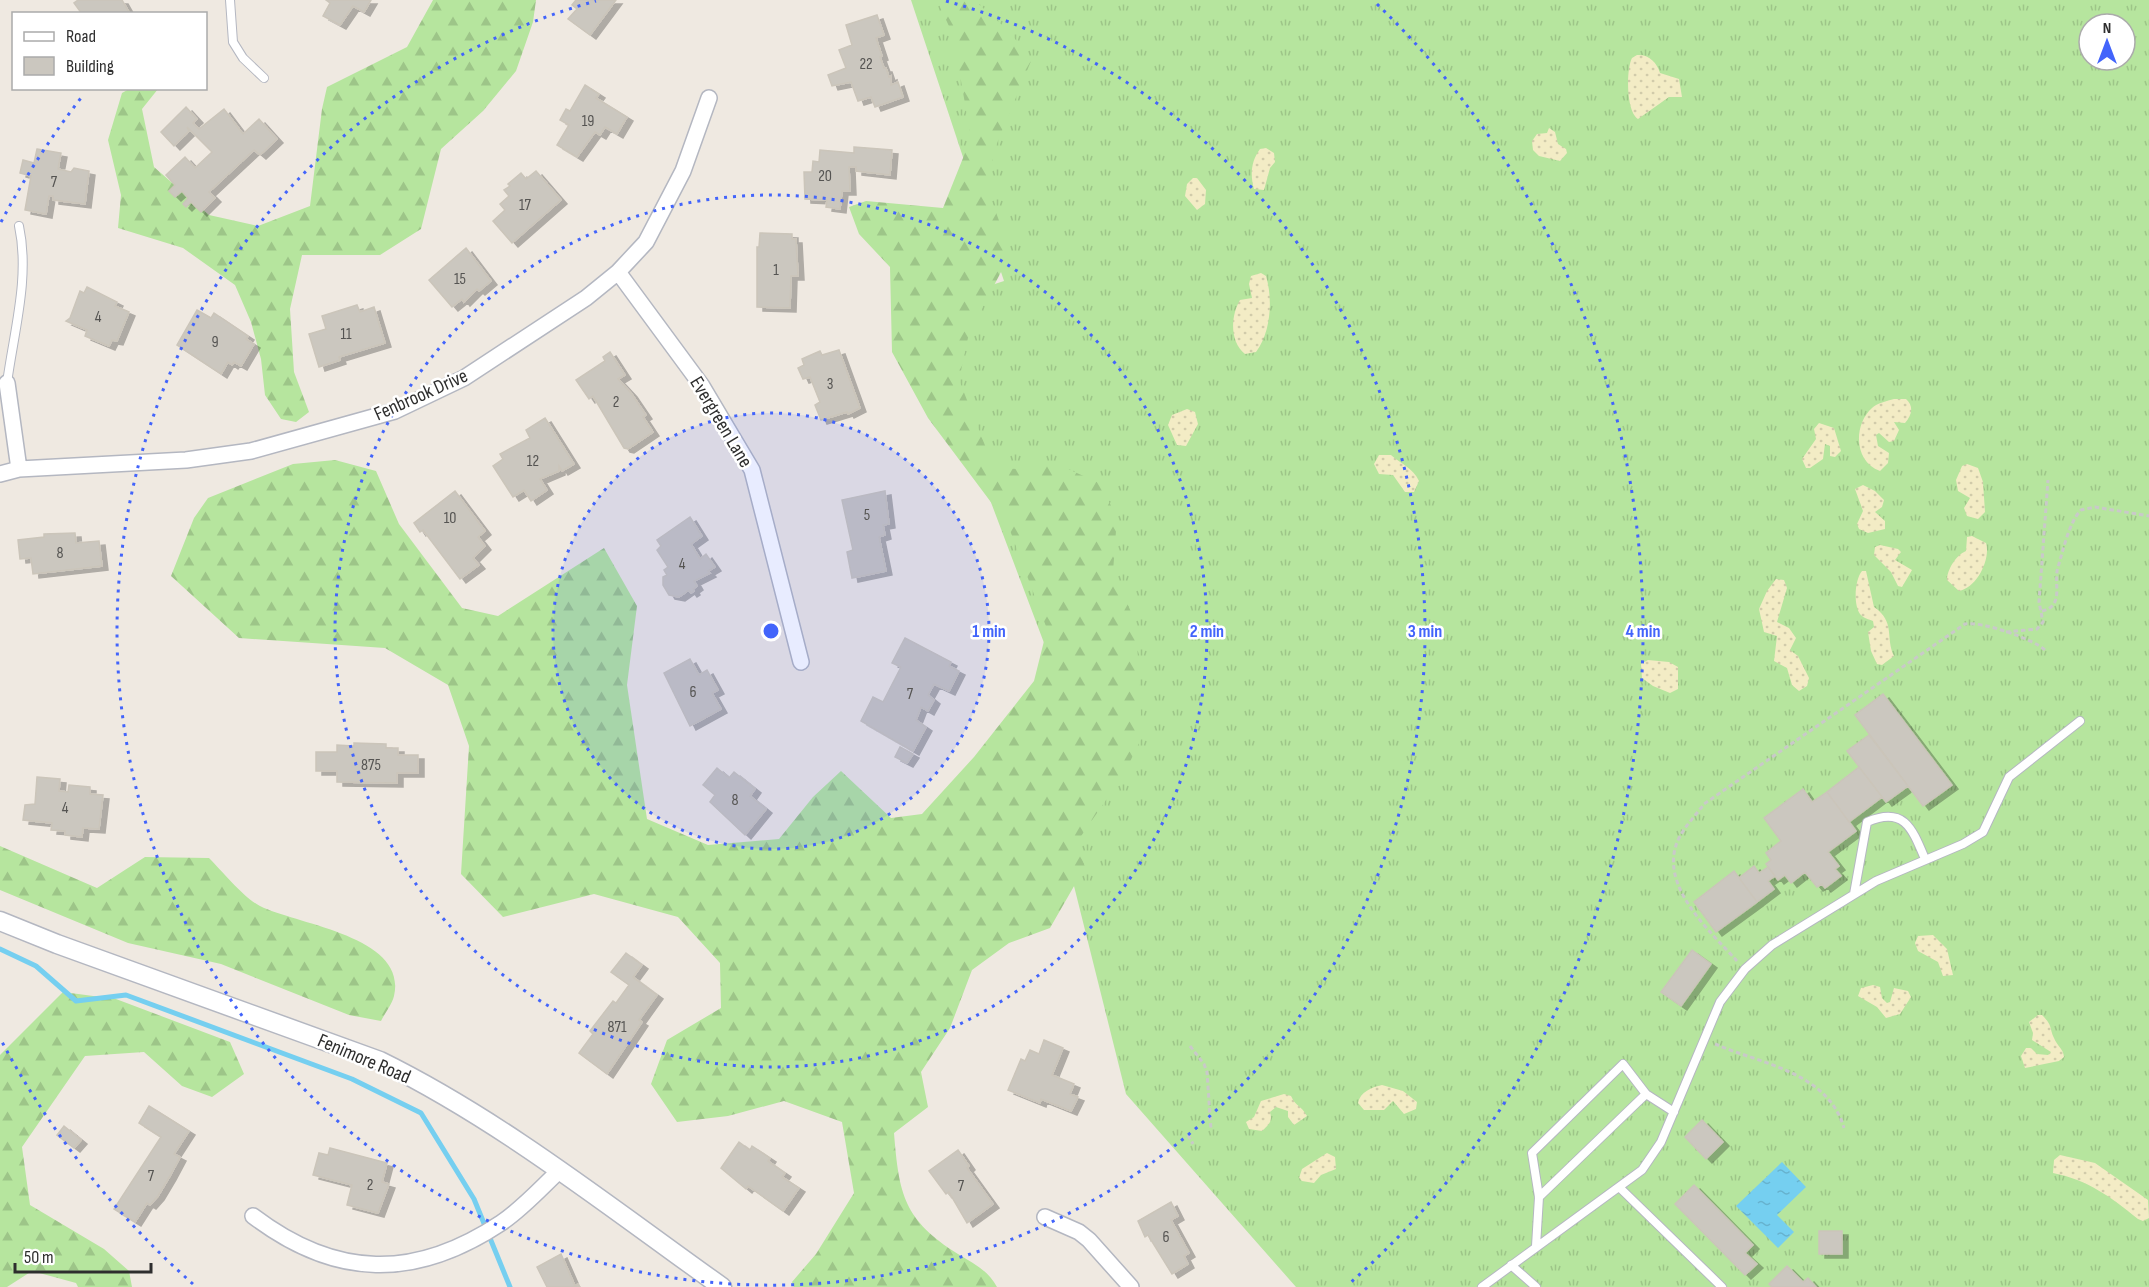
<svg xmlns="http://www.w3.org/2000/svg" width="2149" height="1287" font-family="'Sofia Sans Condensed',sans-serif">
<defs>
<pattern id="grass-tufts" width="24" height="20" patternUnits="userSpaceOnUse" patternTransform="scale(1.5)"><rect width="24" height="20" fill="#b6e59e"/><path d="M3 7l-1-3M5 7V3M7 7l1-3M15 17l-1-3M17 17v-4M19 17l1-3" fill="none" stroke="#9dc588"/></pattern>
<pattern id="forest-firs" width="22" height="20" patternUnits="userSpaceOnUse" patternTransform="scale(1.5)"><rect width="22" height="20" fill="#b6e59e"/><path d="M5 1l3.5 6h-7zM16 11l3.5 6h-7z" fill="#9dc588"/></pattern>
<pattern id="sand-dots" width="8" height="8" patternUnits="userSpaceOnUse" patternTransform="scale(1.5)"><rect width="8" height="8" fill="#f3ecc5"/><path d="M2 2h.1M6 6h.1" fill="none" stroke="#d1cbaa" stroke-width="1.8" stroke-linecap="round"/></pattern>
<pattern id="water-ripples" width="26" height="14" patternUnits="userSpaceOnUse" patternTransform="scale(1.5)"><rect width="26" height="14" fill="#75cff0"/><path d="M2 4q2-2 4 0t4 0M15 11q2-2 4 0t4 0" fill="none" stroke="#66b2ce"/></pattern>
<filter id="shadow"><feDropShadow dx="6" dy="4" stdDeviation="0" flood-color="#0004"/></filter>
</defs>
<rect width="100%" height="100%" fill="#efe9e1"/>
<path fill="url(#grass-tufts)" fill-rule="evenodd" d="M911 0H2149V1287H1296L1126 1094 1047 778 1092 770 918 309 1004 281ZM2089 24H2125V60H2089Z"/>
<path fill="url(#forest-firs)" d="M433 0H536L533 22 516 71 483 111 441 149 421 229 380 255H302L290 309 294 372 309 412 296 422 281 419 265 395 261 359 251 322 235 285 183 248 118 228 121 195 108 140 122 93 129 89H158L142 109 154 167 209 215 258 226 310 206 322 109 327 87 407 47Z
M937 0H974L1010 32 1031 61 993 153 991 199 1011 253 969 333 959 380 994 468 1021 469 1057 464 1099 483 1117 517 1113 572 1136 623 1142 737 1124 774 1077 842 1085 867 1050 928 1009 943 972 970 950 1028 921 1072 928 1107 894 1133C899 1195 904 1220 958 1254 974 1264 988 1270 997 1287H794L792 1282 816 1254 854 1193 842 1122 784 1101 728 1116 677 1122 651 1084 667 1040 721 1008 720 963 678 917 594 894 503 917 461 874 469 746 448 685 385 648 239 638 171 576 194 518 208 498 293 464 335 460 376 471 399 524 462 608 498 616 604 548 637 606 627 685 647 819 708 845 779 839 813 797 841 771 891 818 922 814 974 757 1034 681 1047 629 1008 525 928 418 892 352 890 267 859 234 849 207 866 201 943 208 971 138 953 35Z
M0 846 97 888 145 857 209 858C223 872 244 898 260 906 298 925 408 936 394 996 392 1004 385 1013 381 1021L349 1015 221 964 128 943 0 890Z
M63 992 116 999 230 1042 244 1074 212 1097 182 1086 144 1052 85 1056 22 1147 30 1205 104 1249 129 1271 132 1287H78L76 1283 32 1271 7 1287H0V1055Z"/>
<path fill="url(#sand-dots)" d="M1637 55C1648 54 1657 62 1660 73L1679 79 1682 97H1669L1638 119C1626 111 1626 70 1632 58Z
M1549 128 1555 132 1558 144 1566 149 1567 153 1560 161 1539 156 1533 150 1532 141 1537 134 1547 133Z
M1266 148 1274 153 1275 162 1270 168 1264 190 1254 189C1250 175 1251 161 1260 149Z
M1193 178H1197L1206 190 1205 204 1197 210 1185 196 1187 184Z
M1261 273 1266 276C1273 299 1271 332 1256 352L1245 354C1229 341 1231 315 1240 300L1252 298 1249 284 1251 276Z
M1894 399H1906C1914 406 1912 415 1905 423L1894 422 1899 430 1894 441 1889 442 1879 433 1876 435 1878 446 1889 453 1888 463 1880 471C1854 462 1853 425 1872 408 1877 403 1887 401 1894 399Z
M1187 409 1195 412 1198 424 1186 446 1177 445 1168 425 1172 415Z
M1819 423 1834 428 1841 451 1835 457 1830 456V446L1825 444 1823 459 1810 468H1806L1802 459 1816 439 1814 429Z
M1379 455H1391C1401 464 1413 468 1419 481L1414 492H1405L1393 475 1379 474 1374 464Z
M1967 464 1978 468 1983 482 1985 512 1978 519 1967 516 1964 508 1970 498 1958 491 1956 480 1962 466Z
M1863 485 1875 491 1884 500 1882 507 1875 512 1885 521V529L1868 533 1859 529 1857 524 1863 511 1855 489Z
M1972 536 1986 543C1991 559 1977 588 1959 591L1947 580C1947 570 1956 555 1966 551L1967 537Z
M1880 545 1898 549 1901 552 1895 560 1912 570 1902 587 1898 586 1891 572 1874 555 1875 547Z
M1862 571H1866L1874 607C1896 622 1885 638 1894 656L1882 665 1877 664 1871 651 1868 632 1874 627 1873 621C1868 619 1863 618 1860 614 1853 604 1855 579 1862 571Z
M1776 579 1784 580 1787 588 1777 622 1789 628 1796 638 1790 650 1798 656 1809 678 1807 686 1799 691 1792 685 1787 668 1774 661 1777 636 1764 632 1759 609 1767 591Z
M1648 660 1669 662 1678 667V689L1670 693 1653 686 1642 678 1641 664Z
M1918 936 1933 935 1947 949 1953 975 1943 976 1938 962 1918 951 1915 943Z
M1873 985 1880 987 1882 998 1887 1003 1890 1002 1894 988 1908 991 1911 997 1900 1014 1886 1018 1877 1007 1858 996 1861 988Z
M2038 1015H2042C2053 1026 2049 1027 2054 1038 2057 1046 2063 1048 2064 1057L2059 1061 2025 1068 2021 1056 2026 1048H2031L2037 1054 2048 1055 2051 1052 2032 1040 2033 1033 2029 1022Z
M1382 1085 1403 1091 1417 1102 1416 1109 1404 1114 1393 1101 1384 1110H1364L1358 1103C1360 1092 1372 1087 1382 1085Z
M1284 1094 1291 1096C1296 1107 1301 1105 1307 1116L1294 1125 1288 1117V1111L1276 1107 1270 1112C1273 1122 1268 1125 1262 1131L1249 1129 1246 1122 1254 1117 1261 1101Z
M1327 1153 1335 1157 1336 1169 1321 1175 1314 1183 1302 1181 1299 1178 1302 1169Z
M2060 1155 2095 1163 2148 1200 2149 1218 2143 1221 2138 1219C2111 1197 2088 1180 2053 1173L2054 1160Z"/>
<path fill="url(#water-ripples)" d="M1782 1162 1806 1187 1777 1215 1794 1232 1778 1248 1736 1206Z"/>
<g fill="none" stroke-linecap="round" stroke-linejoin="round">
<path stroke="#75cff0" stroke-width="5" d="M0 949 36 966 76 1001 126 995 352 1079 421 1113 474 1199 510 1287"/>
</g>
<path fill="#cbc7bf" stroke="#cbc5ba" stroke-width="1.5" filter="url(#shadow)" d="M78 0H122L130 14H82L74 3Z
M371 0 364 12 353 6 340 25 323 16 330 3 326 0Z
M576 0H616L590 35 568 19 577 9 572 5Z
M877 15 884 35 876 38 882 56 880 57 884 68H886L889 77 891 76V85L898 82 903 97 875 107 871 97 858 101 851 82 832 86 828 75 846 68 839 50 852 45 846 25Z
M585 85 599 94 596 98 627 117 617 134 605 127 600 135 595 132 577 157 557 145 569 125 560 120 566 109 570 111Z
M186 107 197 119 193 123 199 129 224 109 243 134 259 119 277 139 260 155 254 150 209 192 215 198 201 212 191 202 186 207 183 204 188 198 182 191 175 197 169 191 175 185 166 175 185 157 195 168 212 152 187 127 189 131 174 146 161 132Z
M854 147 892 150 890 175 856 171V167H849L850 191H842L840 209 826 207 827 200 805 199 804 172H812L813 161 819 162 820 150 854 153Z
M37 149 61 153 58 169 71 172 74 168 89 171 85 204 53 200V196H49L46 214 25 210 31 176 20 173 23 160 34 163Z
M536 171 561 200 512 243 493 221 505 210 500 204 509 196 504 190 510 186 508 184 521 173 526 179Z
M760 233 792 234V239H796L798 276H791L790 308 757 307V247H759Z
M466 248 491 281 479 291 477 289 464 302 462 299 452 307 429 280Z
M87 287 117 302 115 306 129 312 117 341 112 340 109 346 85 336 87 330 66 321 70 318 80 291 84 293Z
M357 305 360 312 374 307 385 343 339 357 340 360 319 367 309 334 326 329 322 316Z
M197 310 211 318 214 313 248 336 246 339 254 344 241 366 234 362 232 365 228 362 221 374 177 345Z
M839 350 860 408 848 414 847 412 821 420 815 405 820 402 810 377 803 379 798 368 804 365 802 359 820 351 822 355Z
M610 352 625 375 618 379 631 393 646 415 643 417 653 432 628 449 624 448 593 396 589 399 576 380 605 361 603 357Z
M545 418 574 464 562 471 559 466V471L540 479 547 490 531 501 524 490 513 497 493 466 503 459 500 454 530 438 526 430Z
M455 491 485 531 478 537 485 546 473 558 479 565 460 579 423 530 420 532 414 523Z
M885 491 889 524 883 525 885 535 879 537 886 571 852 578 847 552 853 550 842 500Z
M690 517 702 536 691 544 700 559 706 554 715 567 708 571 710 573 694 581 697 586 693 589 694 591 691 593 689 590 679 597 669 595 663 585V577L667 575 664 570 668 567 657 550 661 546 657 540Z
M75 533 76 543 99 541 102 566 33 574 31 558 20 559 18 540 44 537V534Z
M905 638 951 662 949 666 959 671 949 691 934 684 928 695 934 700 928 711 921 707 916 720 926 727 913 751 861 721 873 697 883 702 901 667 892 663Z
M690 659 699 675 707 670 718 690 712 693 721 709 690 726 664 673Z
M1883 694 1952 785 1923 806 1855 715Z
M1869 735 1908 786 1886 802 1847 751Z
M354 743 386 744V748H398V755H418V773H397V783L337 782V771H316V752H337V745L354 746Z
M900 747 913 754 907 763 895 757Z
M1859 767 1882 797 1849 822 1827 792Z
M717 768 729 778 734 772 755 789 750 796 766 809 745 835 710 802 715 795 703 785Z
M37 777 60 779 59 791 68 792 69 785 90 787V794L103 795 99 829 83 828 82 837 65 835V831L51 830 52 823 23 820 25 805 35 804Z
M1803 789 1812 802 1827 792 1856 831 1828 852 1839 866 1835 869 1841 876 1825 888 1822 884 1817 887 1805 872 1791 883 1785 875 1778 880 1766 864 1771 860 1766 853 1781 841 1764 818Z
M1754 866 1759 873 1768 867 1775 876 1768 881 1774 889 1757 902 1739 878Z
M1734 871 1757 902 1716 932 1694 902Z
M1692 950 1711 964 1681 1006 1661 992Z
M626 953 642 965 633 977 657 995 639 1020 642 1022 607 1074 579 1053 593 1034 590 1031 613 1001 616 1003 629 985 611 972Z
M1044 1040 1063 1048 1052 1075 1074 1084 1070 1094 1078 1097 1071 1111 1041 1099 1040 1103 1008 1090 1021 1059 1025 1061 1030 1050 1039 1054Z
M149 1106 189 1131 174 1154 180 1157 170 1176 158 1196 150 1205 147 1203 135 1222 114 1209 161 1137 139 1123Z
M1702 1120 1723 1142 1706 1159 1685 1137Z
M64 1126 81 1140 74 1148 57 1135Z
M739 1142 750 1150 752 1146 770 1158 768 1161 785 1173 782 1177 799 1188 783 1211 748 1186 746 1189 721 1168Z
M330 1148 387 1163 382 1182 389 1184 378 1213 347 1205 352 1185 313 1175 319 1153 328 1155Z
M958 1150 969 1166 967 1168 993 1204 967 1223 949 1192 946 1194 929 1171Z
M1694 1185 1753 1245 1745 1253 1757 1264 1745 1275 1675 1204Z
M1171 1202 1178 1216 1171 1220 1189 1253 1184 1256 1188 1264 1172 1274 1148 1235 1145 1237 1138 1221Z
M1819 1231H1842V1254H1819Z
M561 1254 575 1286 578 1284 580 1287H547L537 1267Z
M1787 1266 1803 1282 1808 1278 1816 1287H1772L1769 1284Z"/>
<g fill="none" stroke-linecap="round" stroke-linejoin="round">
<defs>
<path id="service" d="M230 0 233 42 243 58 264 78
M7 383C14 331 30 277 19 226
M1854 894 1867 822C1904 806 1912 828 1925 859
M1620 1188 1722 1287
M1539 1197 1646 1094
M1536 1246 1539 1197 1532 1153 1623 1064 1646 1094 1674 1112
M1511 1265 1536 1287
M1482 1287 1642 1170 1661 1142 1720 1002 1745 969 1772 945 1876 881 1963 844 1983 832 2009 777 2080 721"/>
<path id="minor" d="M618 272 702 386 752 470 801 662
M7 383 19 469
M0 474 19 469 186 460 251 451 395 411 464 378 586 298 618 272 646 242 683 171 709 98
M253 1216C336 1279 415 1280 501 1223 522 1209 541 1188 559 1171
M1045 1217 1079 1232 1089 1240 1131 1287"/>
<path id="tertiary" d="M0 921 57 944 380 1061C502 1121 612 1209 722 1287"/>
</defs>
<use href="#service" stroke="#b4b7c1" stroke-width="10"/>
<use href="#minor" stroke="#b4b7c1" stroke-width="18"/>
<use href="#tertiary" stroke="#b4b7c1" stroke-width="21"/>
<path stroke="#c9c9c9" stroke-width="3" stroke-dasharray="4.5 3" stroke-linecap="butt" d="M2042 611C2065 606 2053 583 2058 567 2063 551 2069 522 2081 510L2095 507 2149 516
M2006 632 2037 629 2043 622 2039 602 2048 480
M1737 961C1710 931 1656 884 1679 838 1685 826 1696 815 1704 804L1965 624C1982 621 2033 639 2045 650
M1715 1044C1761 1064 1828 1072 1844 1128
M1190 1046 1204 1064 1207 1072 1211 1130
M1188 1135 1193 1144"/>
<use href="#service" stroke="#fff" stroke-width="8"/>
<use href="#minor" stroke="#fff" stroke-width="15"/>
<use href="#tertiary" stroke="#fff" stroke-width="18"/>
</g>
<circle cx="771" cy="631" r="218" fill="#4264fb" fill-opacity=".12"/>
<g fill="none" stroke="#4264fb" stroke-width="3" stroke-dasharray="3 6">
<circle cx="771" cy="631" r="218"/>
<circle cx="771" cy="631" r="436"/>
<path d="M946 1A654 654 0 1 1 596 1"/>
<path d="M193 1284A872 872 0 0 1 1 1040M1 222A872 872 0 0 1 84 94M1377 4A872 872 0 0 1 1349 1284"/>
</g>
<g text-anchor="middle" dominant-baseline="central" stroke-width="5" stroke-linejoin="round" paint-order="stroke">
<g font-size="16" fill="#555452">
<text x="866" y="64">22</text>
<text x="588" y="121">19</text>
<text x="825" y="176">20</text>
<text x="54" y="182">7</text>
<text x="525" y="205">17</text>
<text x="776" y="270">1</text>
<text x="460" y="279">15</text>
<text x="98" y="317">4</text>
<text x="346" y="334">11</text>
<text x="215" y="342">9</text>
<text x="830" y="384">3</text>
<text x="616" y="402">2</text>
<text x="533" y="461">12</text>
<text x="867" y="515">5</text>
<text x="450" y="518">10</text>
<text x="60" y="553">8</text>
<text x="682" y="564">4</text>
<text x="693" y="692">6</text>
<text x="910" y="694">7</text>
<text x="371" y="765">875</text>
<text x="735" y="800">8</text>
<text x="65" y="808">4</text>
<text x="617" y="1027">871</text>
<text x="151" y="1176">7</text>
<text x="370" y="1185">2</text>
<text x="961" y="1186">7</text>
<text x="1166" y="1237">6</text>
</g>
<g font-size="20" fill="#2e2e2e" stroke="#fff">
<text transform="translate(421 395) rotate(-24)">Fenbrook Drive</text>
<text transform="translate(721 422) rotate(59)">Evergreen Lane</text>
<text transform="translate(364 1059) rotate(23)">Fenimore Road</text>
</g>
</g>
<circle cx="771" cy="631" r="9" fill="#4264fb" stroke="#fff" stroke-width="3"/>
<g font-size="18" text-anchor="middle" font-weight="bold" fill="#4264fb" stroke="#fff" stroke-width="5" stroke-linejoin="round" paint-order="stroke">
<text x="989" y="637">1 min</text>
<text x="1207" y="637">2 min</text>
<text x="1425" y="637">3 min</text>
<text x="1643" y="637">4 min</text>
</g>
<rect x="12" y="12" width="195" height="78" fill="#ffffff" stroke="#ababab" stroke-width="1.5"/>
<rect x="24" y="32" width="30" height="9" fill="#ffffff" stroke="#ababab" stroke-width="1.5"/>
<text x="66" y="42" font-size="18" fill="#2e2e2e">Road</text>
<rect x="24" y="57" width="30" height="18" fill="#cbc7bf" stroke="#ababab" stroke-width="1.5"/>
<text x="66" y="72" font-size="18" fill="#2e2e2e">Building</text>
<g transform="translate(2107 42)"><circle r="28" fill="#ffffff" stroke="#ababab" stroke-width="1.5"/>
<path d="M0-4.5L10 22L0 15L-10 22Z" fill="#4264fb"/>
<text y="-9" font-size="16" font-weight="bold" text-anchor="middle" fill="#2e2e2e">N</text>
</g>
<path d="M15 1263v9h136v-9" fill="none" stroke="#2e2e2e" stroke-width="3"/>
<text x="24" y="1263" font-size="18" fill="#2e2e2e" stroke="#ffffff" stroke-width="4.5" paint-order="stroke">50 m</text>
</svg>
